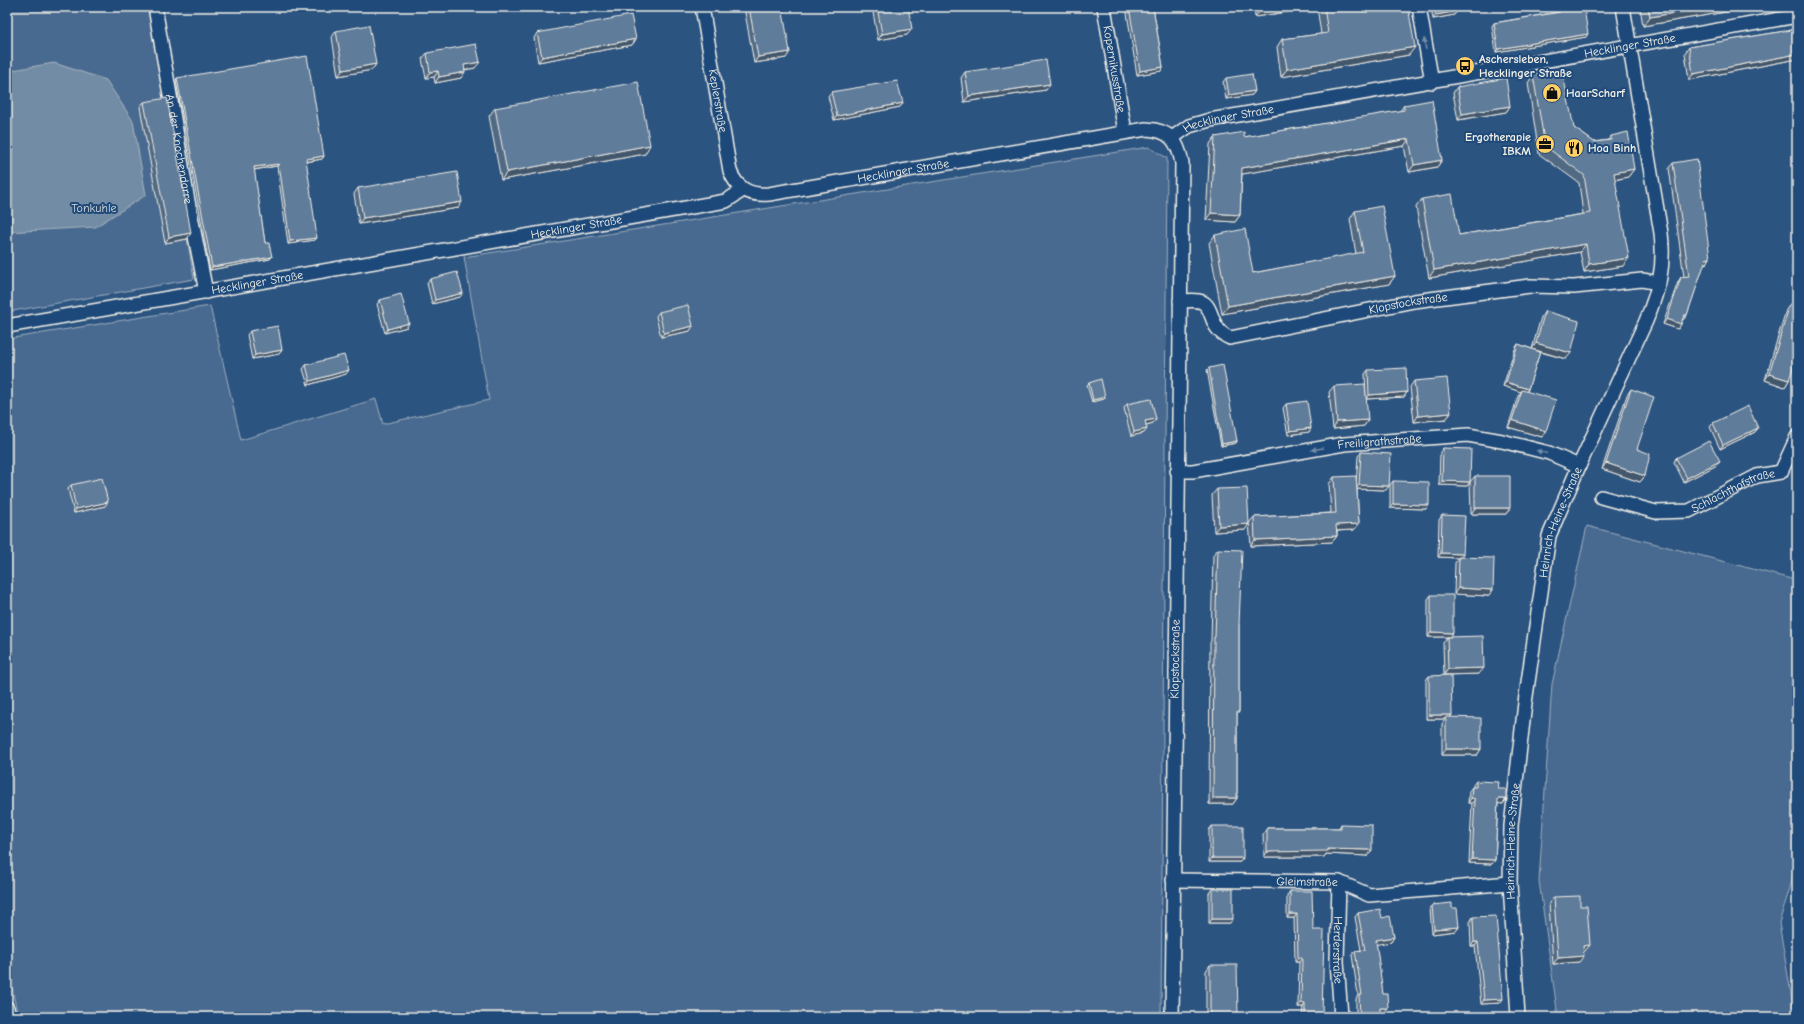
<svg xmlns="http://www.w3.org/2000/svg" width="1804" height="1024" font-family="'Comic Neue',sans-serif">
<rect width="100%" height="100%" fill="#2c5481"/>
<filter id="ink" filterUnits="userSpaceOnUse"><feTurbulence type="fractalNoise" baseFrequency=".025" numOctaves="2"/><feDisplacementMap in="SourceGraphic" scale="8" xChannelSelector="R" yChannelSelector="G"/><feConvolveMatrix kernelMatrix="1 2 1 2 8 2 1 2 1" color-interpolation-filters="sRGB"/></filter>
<g filter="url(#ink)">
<path fill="#496b90" stroke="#9eaebc" d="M7 7H148L194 279 7 312Z
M1149 147 1167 158 1161 1017H18L7 965V339L210 306 241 440 376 399 383 424 489 400 464 257Z
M1587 526 1795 580 1797 682 1794 875 1779 923 1795 1017H1558L1539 881 1552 684Z"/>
<path fill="#738ca6" stroke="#a7b4c0" d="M54 63 106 80 133 121 146 195 95 227 7 232V71Z"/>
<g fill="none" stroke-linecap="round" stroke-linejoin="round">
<defs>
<g id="street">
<path id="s1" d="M155 7 188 201 206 292"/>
<path id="s2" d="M702 7 730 171C737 189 750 196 769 194L1146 129C1170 130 1178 141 1182 163L1172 1017"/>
<path id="s3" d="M1104 7 1125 132"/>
<path d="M1419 7 1432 82"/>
<path id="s4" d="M1172 138 1189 126 1210 120 1797 16"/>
<path id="s5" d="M1180 301C1186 301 1196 299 1202 302 1215 308 1208 329 1230 338L1414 301 1530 286 1574 287 1642 280 1659 283"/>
<path id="s6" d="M7 326 726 201 743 190"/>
<path id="s7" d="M1177 471H1193L1344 444 1468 435 1502 441 1549 453 1579 466"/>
<path id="s8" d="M1601 497 1656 512 1689 511 1757 476 1781 472 1797 437"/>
<path id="s9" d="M1173 880 1339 882 1369 895 1510 883"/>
<path id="s10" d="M1339 882 1337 961 1341 1017"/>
<path d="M7 1008 9 1017"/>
<path id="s11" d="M1518 1017 1510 883 1511 826 1525 703 1549 536 1579 466 1646 321C1659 289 1665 267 1661 233L1623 7"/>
</g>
</defs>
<use href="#street" stroke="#f4f1e8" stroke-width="16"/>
<use href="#street" stroke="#1f4a7a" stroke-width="13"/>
</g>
<path fill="#516a84" stroke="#f4f1e8" d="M744 7H782L786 58 754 63Z
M872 7H908L907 35 878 40Z
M1126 7H1153L1163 67 1161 71 1137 75Z
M1254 7H1408L1409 55 1281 77 1277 47 1282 39 1321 34 1317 7 1255 17Z
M1431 7H1456L1457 11 1454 15 1433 19Z
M1557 7H1608L1607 8 1584 11 1586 37 1496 52 1492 26 1494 23 1557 12Z
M1640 7H1755L1643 26Z
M1797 29V59L1689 80 1685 53 1689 47Z
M336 31 376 64 372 70 338 76 332 37Z
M537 33 636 39 632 45 538 62 534 38Z
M427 53 475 68 464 70 461 78 435 83 434 77 426 78 422 59Z
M965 72 1046 90 964 102 961 78Z
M1533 75 1574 128 1594 142 1608 140 1611 136 1634 169 1628 177 1615 180 1623 266 1584 272 1580 252 1429 278 1416 207 1422 199 1459 235 1583 214 1579 183 1539 154 1528 83Z
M177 78 324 156 322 159 306 162 315 240 288 244 277 166 254 170 265 243 272 257 270 259 210 270 176 81Z
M1226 78 1255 91 1252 95 1226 99 1223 82Z
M1457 87 1510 106 1506 112 1458 120 1453 93Z
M831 92 903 103 900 107 834 120 828 96Z
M144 102 187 239 165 243 140 107Z
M1404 105 1442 160 1437 167 1409 172 1404 146 1242 174 1240 215 1235 222 1206 220 1210 144 1215 137H1244L1400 111Z
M495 108 645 154 501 180 489 116Z
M1673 163 1710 258 1707 263 1704 264 1687 315 1683 320H1682L1681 324 1678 329 1663 324 1678 282 1681 277H1684L1669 168Z
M358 188 458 208 359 224 354 194Z
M1355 211 1395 276 1389 284 1222 314 1209 243 1215 235 1253 273 1356 254 1350 219Z
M1797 233V273H1792L1794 237Z
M430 279 460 297 432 304 427 283Z
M380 300 407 327 385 333 377 304Z
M1790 304 1789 380 1785 387 1765 380 1786 310Z
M1545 311 1566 359 1540 352 1528 389 1527 391 1542 437 1508 427 1518 396 1521 392 1503 386 1515 349 1518 344 1532 349 1541 317Z
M659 312 690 331 661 337 656 316Z
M250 331 282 350 279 354 252 359 247 335Z
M306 365 346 374 308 385 303 369Z
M1209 368 1237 441 1236 443 1221 446 1207 370Z
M1368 370 1407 392 1404 397 1366 399 1365 374Z
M1414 381 1451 413 1446 419 1414 422 1410 387Z
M1089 383 1105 397 1104 399 1092 402 1087 385Z
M1334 386 1368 420 1364 426 1333 429 1329 392Z
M1631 389 1637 449 1645 476 1640 482 1602 469 1627 395Z
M1127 404 1153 423 1146 425 1144 433 1131 436 1124 408Z
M1286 404 1311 428 1309 432 1288 435 1283 408Z
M1713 423 1758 428 1755 432 1720 449 1710 427Z
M1443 448 1470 482 1467 486 1439 485 1440 452Z
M1361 452 1386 490 1357 489 1359 524 1354 530 1337 531V536L1332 542 1251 546 1249 523 1254 517 1331 513 1329 484 1334 477 1356 486 1358 456Z
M1676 458 1720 461 1717 465 1684 482 1674 462Z
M1475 476 1510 508 1506 514H1471L1470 482Z
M1393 481 1429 505 1426 509 1390 508V485Z
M71 485 105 506 74 513 68 489Z
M1217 489 1245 530 1214 532 1212 495Z
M1442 515 1463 554 1462 557 1493 590 1488 596 1454 594 1455 563 1458 558 1438 557 1439 520Z
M1218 549 1239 625V712L1237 715V798L1233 804H1209L1210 643 1211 641 1213 555Z
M1431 595 1450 637H1428V599Z
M1447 637 1479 674 1444 675 1443 643Z
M1429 676 1452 715 1450 717 1481 749 1477 755H1442V724L1445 719H1426V680Z
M1476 781 1498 789 1506 799 1503 804 1498 803 1495 860 1492 864 1469 863 1472 803H1468L1469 791 1472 787H1473V785Z
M1341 824 1368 856 1326 854 1324 857H1264L1263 834 1267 828H1339Z
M1212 826 1243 858 1240 862H1209V830Z
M1212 889 1230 923H1209V893Z
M1290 891 1313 930 1322 1017H1302L1303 1007H1298L1299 962H1295L1294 918H1287V896Z
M1554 897 1580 906 1585 951H1584L1579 962 1553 964 1549 903Z
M1432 905 1452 908 1459 927 1456 931 1432 934 1430 909Z
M1358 913 1382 918 1394 937 1391 942 1376 944 1385 1012H1380V1017H1356V999L1358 995 1352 955 1355 951 1361 950 1355 917Z
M1473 917 1500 1003 1481 1004 1475 946H1471L1470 922Z
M1210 965 1238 1017H1206V971Z"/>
<path fill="#42566c" stroke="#f4f1e8" d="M1277 7H1317L1255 17 1261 10Z
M1594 7H1608L1607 8 1581 12 1584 8Z
M1710 7H1755L1643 26 1650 17Z
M1457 11 1454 15 1433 19 1436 15Z
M912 29 907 35 878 40 882 34Z
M1588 34 1586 37 1496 52 1498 49Z
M636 39 632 45 538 62 542 57Z
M1415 47 1409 55 1281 77 1287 69Z
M790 52 786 58 754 63 758 57Z
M1797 54V59L1689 80 1693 74Z
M480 62 475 68 459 71 464 65Z
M376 64 372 70 338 76 343 70Z
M1163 67 1161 71 1137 75 1140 71Z
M438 71 434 77 426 78 430 72Z
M465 72 461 78 435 83 439 77Z
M1050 84 1046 90 964 102 969 96Z
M1255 91 1252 95 1226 99 1229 95Z
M903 103 900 107 834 120 837 116Z
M1510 106 1506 112 1458 120 1462 114Z
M1409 139 1404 146 1237 175 1242 168Z
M650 145 645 154 501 180 507 172Z
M324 156 322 159 304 162 306 159Z
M1442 160 1437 167 1409 172 1414 165Z
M279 164 277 166 252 170 254 167Z
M1634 169 1628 177 1608 181 1614 173Z
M462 202 458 208 359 224 363 218Z
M1211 213 1240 215 1235 222 1206 220Z
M191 233 187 239 165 243 169 237Z
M317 238 315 240 288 244 290 241Z
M1586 244 1580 252 1429 278 1434 270Z
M272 257 270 259 210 270 212 267Z
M1629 258 1623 266 1584 272 1589 264Z
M1710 258 1707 263 1702 264 1706 259Z
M1796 266H1797V273H1792Z
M1395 276 1389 284 1222 314 1228 306Z
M463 293 460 297 432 304 435 300Z
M1684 315H1687L1683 320H1681Z
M1667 319 1681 324 1678 329 1663 324Z
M409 323 407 327 385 333 388 329Z
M693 326 690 331 661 337 664 333Z
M1536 343 1571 353 1566 359 1532 349Z
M282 350 279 354 252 359 255 355Z
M349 370 346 374 308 385 310 381Z
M1769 374 1789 380 1785 387 1765 380Z
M1506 382 1528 389 1525 393 1522 390 1521 392 1503 386Z
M1407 392 1404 397 1366 399 1369 395Z
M1105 397 1104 399 1092 402 1093 400Z
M1451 413 1446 419 1414 422 1418 416Z
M1156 419 1153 423 1142 426 1145 421Z
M1368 420 1364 426 1333 429 1337 422Z
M1512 420 1546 431 1542 437 1508 427Z
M1311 428 1309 432 1288 435 1290 431Z
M1758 428 1755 432 1720 449 1723 445Z
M1147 429 1144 433 1131 436 1134 432Z
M1237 441 1236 443 1221 446 1222 444Z
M1720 461 1717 465 1684 482 1687 478Z
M1606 463 1645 476 1640 482 1602 469Z
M1442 481 1470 482 1467 486 1439 485Z
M1359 485 1389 486 1386 490 1356 489Z
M108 502 105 506 74 513 76 509Z
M1393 504 1429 505 1426 509 1390 508Z
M1475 508H1510L1506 514H1471Z
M1249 524 1245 530 1214 532 1219 526Z
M1359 524 1354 530 1332 531 1336 525Z
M1337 536 1332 542 1251 546 1255 540Z
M1441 553 1463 554 1461 558 1459 557 1458 558 1438 557Z
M1458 588 1493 590 1488 596 1454 594Z
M1431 632 1453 633 1450 637H1428Z
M1484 668 1479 674 1444 675 1448 669Z
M1429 715H1452L1449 719 1446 717 1445 719H1426Z
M1446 749H1481L1477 755H1442Z
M1213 798H1237L1233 804H1209Z
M1471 798 1475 799 1472 803H1468Z
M1498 799H1506L1503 804 1495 803Z
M1328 849 1372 850 1368 856 1326 854 1324 857H1264L1267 852Z
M1212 858H1243L1240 862H1209Z
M1472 859 1495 860 1492 864 1469 863Z
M1290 914H1297L1294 918H1287Z
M1212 919H1233L1230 923H1209Z
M1459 927 1456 931 1432 934 1434 929Z
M1394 937 1391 942 1373 945 1376 940Z
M1474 942H1478L1475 946H1471Z
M1590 945 1585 951 1579 952 1583 946Z
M1584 956 1579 962 1553 964 1558 958Z
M1298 958H1302L1299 962H1295Z
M1503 999 1500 1003 1481 1004 1484 1000Z
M1301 1003H1305L1303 1007H1298Z
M1380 1008H1388L1385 1012H1377Z"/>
<path fill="#5e7b9a" stroke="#f4f1e8" d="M749 7H782L790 52 758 57Z
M877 7H908L912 29 882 34Z
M1129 7H1153L1163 67 1140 71Z
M1261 7H1277L1261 10Z
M1324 7H1408L1415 47 1287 69 1282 39 1328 33Z
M1434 7H1456L1457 11 1436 15Z
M1559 7H1594L1584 8 1588 34 1498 49 1494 23 1560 12Z
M1648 7H1710L1650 17Z
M631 15 636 39 542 57 537 33Z
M369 25 376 64 343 70 336 31Z
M1797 29V54L1693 74 1689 47Z
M476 44 480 62 464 65 465 72 439 77 438 71 430 72 427 53Z
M307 56 324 156 306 159 317 238 290 241 279 164 254 167 265 243H269L272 257 212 267 177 78Z
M1046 60 1050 84 969 96 965 72Z
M1562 70 1574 128 1594 142 1611 140V136L1628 132 1634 169 1614 173 1629 258 1589 264 1586 244 1434 270 1422 199 1452 194 1459 235 1590 213 1584 175 1545 146 1533 75Z
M1252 74 1255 91 1229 95 1226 78Z
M1506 78 1510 106 1462 114 1457 87Z
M897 81 903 103 837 116 831 92Z
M638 82 650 145 507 172 495 108Z
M167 98 191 233 169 237 144 102Z
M1432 100 1442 160 1414 165 1409 139 1242 168 1240 215 1211 213 1215 137 1244 132V137L1404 110V105Z
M1697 159 1710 258 1706 259 1687 315H1684L1681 324 1667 319 1681 277 1689 276 1673 163Z
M457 172 462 202 363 218 358 188Z
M1382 206 1395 276 1228 306 1215 235 1245 229 1253 273 1363 252 1355 211Z
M1797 253V266H1796Z
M457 272 463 293 435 300 430 279Z
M401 294 409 323 388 329 380 300Z
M1790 304 1797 306V355L1789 380 1769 374Z
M688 305 693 326 664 333 659 312Z
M1545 311 1579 321 1571 353 1536 343Z
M278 326 282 350 255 355 250 331Z
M1518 344 1540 352 1528 389 1506 382Z
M344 355 349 370 310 381 306 365Z
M1223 365 1237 441 1222 444 1209 368Z
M1406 368 1407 392 1369 395 1368 370Z
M1447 378 1451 413 1418 416 1414 381Z
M1101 379 1105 397 1093 400 1089 383Z
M1365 384 1368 420 1337 422 1334 386Z
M1631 389 1654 397 1637 449 1650 454 1645 476 1606 463Z
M1522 390 1556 400 1546 431 1512 420Z
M1151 399 1156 419 1145 421 1147 429 1134 432 1127 404Z
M1307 401 1311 428 1290 431 1286 404Z
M1748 406 1758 428 1723 445 1713 423Z
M1709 441 1720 461 1687 478 1676 458Z
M1443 448 1471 449 1470 482 1442 481Z
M1361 452 1391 454 1389 486 1359 485Z
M1356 476 1359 524 1336 525 1337 536 1255 540 1254 517 1336 513 1334 477Z
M1475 476H1510V508H1475Z
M102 478 108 502 76 509 71 485Z
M1393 481 1429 482V505L1393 504Z
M1247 488 1249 524 1219 526 1217 489Z
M1442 515 1465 516 1463 554 1441 553Z
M1218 549 1242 550 1239 625V712H1237V798H1213L1214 637H1215Z
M1459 557 1494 558 1493 590 1458 588Z
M1431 595H1453V633L1431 632Z
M1483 636 1484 668 1448 669 1447 637Z
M1451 675 1452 715H1429V676Z
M1446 717 1481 718V749H1446Z
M1476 781 1499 782 1498 789H1506V799H1498L1495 860 1472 859 1475 799 1471 798 1472 787H1476Z
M1341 824 1372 825V850L1328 849V851L1267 852V828H1341Z
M1212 826H1243V858H1212Z
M1212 889H1233V919H1212Z
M1290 891H1312L1313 930H1324L1322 1017H1305V1003H1301L1302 958H1298L1297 914H1290Z
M1580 896V906H1587L1590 945 1583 946 1584 956 1558 958 1554 897Z
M1452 903V908H1457L1459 927 1434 929 1432 905Z
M1380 909 1382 918 1390 916 1394 937 1376 940 1383 994H1387L1388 1008H1380V1017H1360L1359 995H1362L1355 951 1365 950 1358 913Z
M1496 916 1503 999 1484 1000 1478 942H1474L1473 917Z
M1210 965H1237L1238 1017H1210Z"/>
<defs><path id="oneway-solid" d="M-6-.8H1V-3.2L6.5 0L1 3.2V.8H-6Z"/></defs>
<g fill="#748da6">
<use href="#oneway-solid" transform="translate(1425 44) rotate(-99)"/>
<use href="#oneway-solid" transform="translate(1317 449) rotate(170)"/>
<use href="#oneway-solid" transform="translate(1542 452) rotate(-165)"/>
</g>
</g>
<defs>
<symbol id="bus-disc" viewBox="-11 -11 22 22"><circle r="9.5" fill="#ffd166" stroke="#1f4a7a"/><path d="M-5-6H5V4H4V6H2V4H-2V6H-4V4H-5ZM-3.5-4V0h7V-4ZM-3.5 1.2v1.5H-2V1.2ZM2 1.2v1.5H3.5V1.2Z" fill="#111"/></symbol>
<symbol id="shop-disc" viewBox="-11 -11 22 22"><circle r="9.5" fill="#ffd166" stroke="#1f4a7a"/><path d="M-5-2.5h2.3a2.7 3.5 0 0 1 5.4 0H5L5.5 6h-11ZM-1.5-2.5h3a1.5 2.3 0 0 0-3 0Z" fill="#111"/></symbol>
<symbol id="office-disc" viewBox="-11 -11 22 22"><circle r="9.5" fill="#ffd166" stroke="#1f4a7a"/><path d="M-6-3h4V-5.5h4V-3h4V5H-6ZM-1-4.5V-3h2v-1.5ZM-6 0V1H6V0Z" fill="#111"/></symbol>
<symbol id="restaurant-disc" viewBox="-11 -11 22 22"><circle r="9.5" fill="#ffd166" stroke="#1f4a7a"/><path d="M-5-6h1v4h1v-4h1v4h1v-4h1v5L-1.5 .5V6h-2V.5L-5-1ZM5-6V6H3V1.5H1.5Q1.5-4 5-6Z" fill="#111"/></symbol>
</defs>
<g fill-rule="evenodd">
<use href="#bus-disc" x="1454" y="55" width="22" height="22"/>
<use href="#shop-disc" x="1541" y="82" width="22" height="22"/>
<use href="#office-disc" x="1534" y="133" width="22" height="22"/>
<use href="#restaurant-disc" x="1563" y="137" width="22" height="22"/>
</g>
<g text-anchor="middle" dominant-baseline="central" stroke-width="4" stroke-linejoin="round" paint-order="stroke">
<g font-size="12" fill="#f4f1e8" stroke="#1f4a7a">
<text stroke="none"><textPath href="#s4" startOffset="469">Hecklinger Straße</textPath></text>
<text stroke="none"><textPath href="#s3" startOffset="63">Kopernikusstraße</textPath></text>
<text stroke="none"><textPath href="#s2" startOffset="95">Keplerstraße</textPath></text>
<text stroke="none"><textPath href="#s4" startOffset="61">Hecklinger Straße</textPath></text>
<text stroke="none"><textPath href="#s1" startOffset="144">An der Knochendarre</textPath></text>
<text stroke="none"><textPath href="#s2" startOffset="352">Hecklinger Straße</textPath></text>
<text stroke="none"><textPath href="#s6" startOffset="578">Hecklinger Straße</textPath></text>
<text stroke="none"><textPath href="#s6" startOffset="254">Hecklinger Straße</textPath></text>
<text stroke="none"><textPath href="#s5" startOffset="251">Klopstockstraße</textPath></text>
<text stroke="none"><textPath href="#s7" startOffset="205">Freiligrathstraße</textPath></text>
<text stroke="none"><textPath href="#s8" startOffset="139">Schlachthofstraße</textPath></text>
<text stroke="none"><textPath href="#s11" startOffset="500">Heinrich-Heine-Straße</textPath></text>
<text transform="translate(1175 659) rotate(-89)">Klopstockstraße</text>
<text stroke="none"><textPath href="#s11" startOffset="176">Heinrich-Heine-Straße</textPath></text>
<text stroke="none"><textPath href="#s9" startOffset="134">Gleimstraße</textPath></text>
<text stroke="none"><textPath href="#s10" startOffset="68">Herderstraße</textPath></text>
</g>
<g font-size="12" font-weight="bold" fill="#f4f1e8" stroke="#1f4a7a" text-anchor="start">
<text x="1479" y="59">Aschersleben,<tspan x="1479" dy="14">Hecklinger Straße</tspan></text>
<text x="1566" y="93">HaarScharf</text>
<text x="1531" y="137" text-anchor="end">Ergotherapie<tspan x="1531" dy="14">IBKM</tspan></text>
<text x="1588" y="148">Hoa Binh</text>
</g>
<g font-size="12" fill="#dadddb" stroke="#1f4a7a">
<text x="94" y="208">Tonkuhle</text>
</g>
</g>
<rect width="1804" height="1024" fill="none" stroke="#1f4a7a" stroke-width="24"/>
<rect x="12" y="12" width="1780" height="1000" fill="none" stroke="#f4f1e8" stroke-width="1.5" filter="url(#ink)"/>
</svg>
